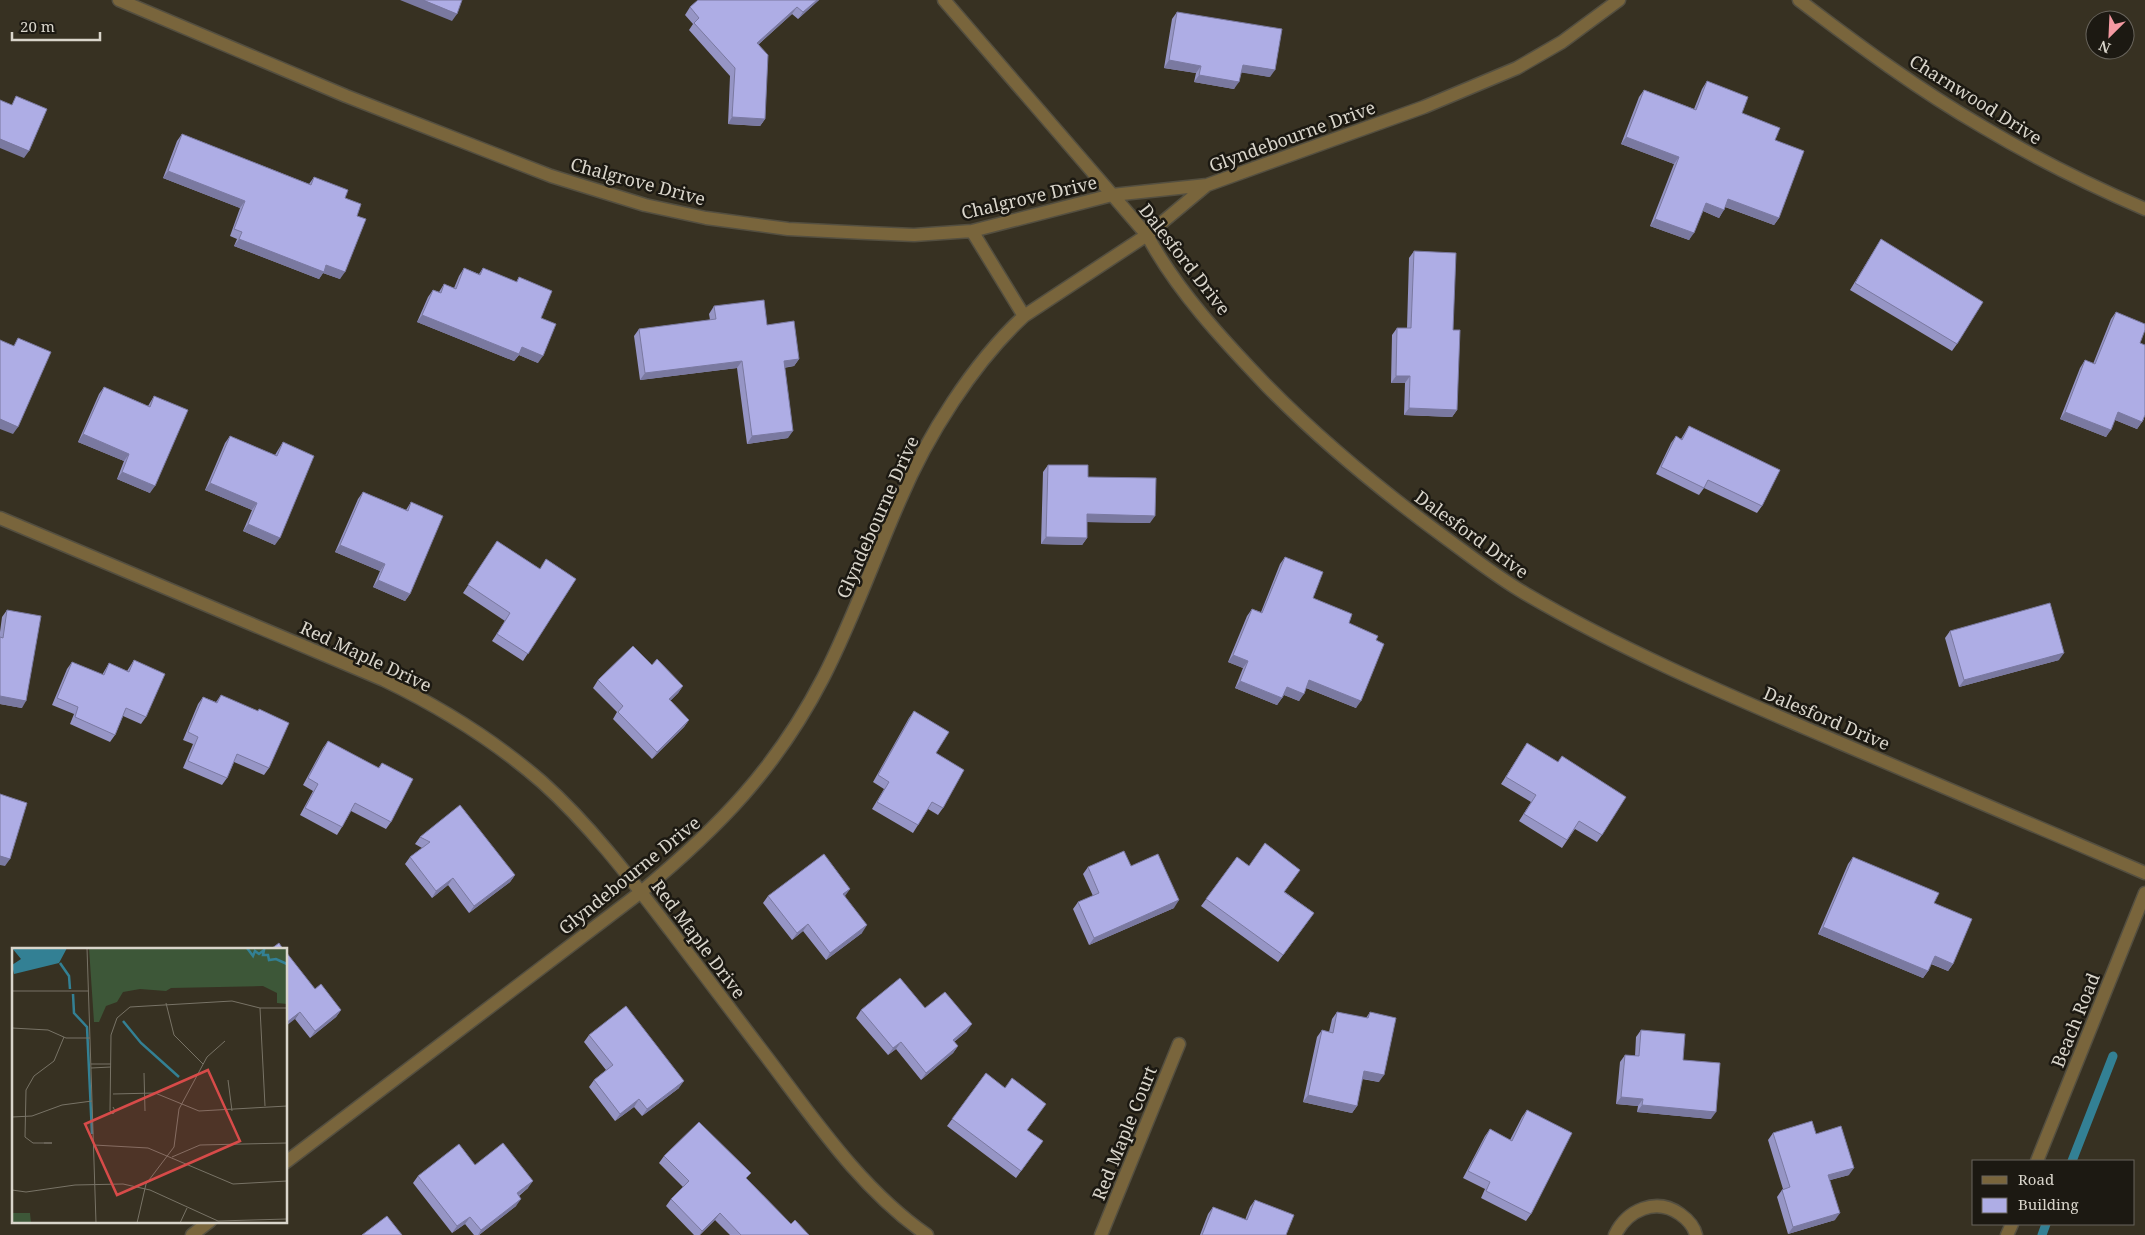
<svg xmlns="http://www.w3.org/2000/svg" width="2145" height="1235" font-family="'Noto Serif',serif">
<rect width="100%" height="100%" fill="#373122"/>
<g fill="none" stroke-linecap="round" stroke-linejoin="round">
<path stroke="#338094" stroke-width="9" d="M2072 1161 2113 1056
M2042 1235 2046 1224"/>
<defs>
<path id="minor" d="M119 0 346 96 551 176 645 205 706 218 788 229 867 233 914 235 972 231 1112 195 1207 185
M944 0 1147 235C1177 291 1223 340 1267 386 1322 442 1383 492 1447 539 1473 558 1498 578 1526 594 1625 652 1733 697 1838 742 1941 786 2043 829 2145 873
M1799 0C1858 45 1919 90 1983 127 2035 158 2089 185 2145 209
M972 231 1024 316
M0 518 384 680C440 707 495 741 542 782 591 826 631 879 671 931 704 974 736 1017 769 1060 816 1122 862 1190 927 1235
M286 1162 641 892C719 827 776 769 823 678 853 620 874 559 900 500 927 436 973 363 1024 316L1147 235 1207 185 1424 107 1517 68 1562 42 1619 0
M192 1235 210 1221
M1101 1235 1179 1044
M1615 1235C1627 1210 1656 1197 1680 1214 1687 1219 1694 1226 1696 1235"/>
<path id="tertiary" d="M2037 1161 2145 893
M2007 1235 2012 1224"/>
</defs>
<use href="#minor" stroke="#544f40" stroke-width="15"/>
<use href="#tertiary" stroke="#544f40" stroke-width="15"/>
<use href="#minor" stroke="#79653c" stroke-width="12"/>
<use href="#tertiary" stroke="#79653c" stroke-width="12"/>
</g>
<path fill="#9695c5" d="M698 0H819L798 19 792 14 759 44 765 119 760 126 728 124 730 76 689 30 693 24 685 15 690 7Z
M1177 12 1270 77 1241 72 1234 89 1194 82 1196 73 1164 68 1172 19Z
M1707 81 1742 113 1775 140 1779 218 1774 225 1725 207 1719 218 1703 211 1689 240 1650 226 1674 164 1621 144 1639 97 1644 90 1694 109 1702 89Z
M182 134 309 184 314 177 345 198 357 216 340 279 323 273 319 279 234 246 237 239 230 236 240 208 163 178 177 141Z
M1881 239 1957 344 1952 351 1850 290Z
M1414 251 1453 330 1457 410 1452 417 1404 415 1405 383H1391L1392 335 1397 328H1407L1409 258Z
M464 268 479 274 483 268 516 282 519 277 541 318 538 363 519 355 514 361 417 322 428 297 433 290 439 292 444 284 454 288 459 276Z
M714 306 767 325 799 359 794 366 784 368 788 438 747 444 737 368 640 380 634 336 639 329 710 320 709 314Z
M2116 312 2140 343 2144 419 2137 429 2115 420 2106 437 2060 419 2080 368 2085 360 2093 364 2111 319Z
M104 387 148 406 154 396 150 493 117 479 124 461 78 442 99 394Z
M1689 426 1762 506 1757 513 1704 488 1699 495 1656 474 1671 443 1676 436 1681 439Z
M230 436 275 455 278 450 283 442 275 545 243 531 252 510 205 490 225 443Z
M1048 465 1088 477 1150 523 1087 522V538L1082 545 1041 544 1043 472Z
M363 492 406 510 411 502 410 594 405 601 373 587 380 571 335 552 358 499Z
M497 541 540 569 576 579 523 661 492 641 505 621 463 593Z
M1285 557 1313 598 1349 623 1376 640 1356 708 1306 688 1299 701 1284 695 1277 705 1235 688 1243 668 1228 662 1247 616 1252 609 1261 612 1280 564Z
M7 610 22 708 0 704V632L2 617Z
M1950 631 2059 660 1959 687 1945 638Z
M134 660 146 717 141 724 123 716 115 735 110 742 70 724 74 714 52 705 67 669 72 662 102 675 109 663 127 671Z
M652 665 683 686 678 693 670 701 689 720 684 727 652 759 613 719 617 712 593 688 598 680Z
M221 695 269 768 264 775 234 762 227 778 222 785 183 768 193 744 183 740 198 704 203 697 216 702Z
M914 711 936 753 943 808 938 815 928 809 913 833 872 809 884 789 873 782 909 718Z
M328 741 378 768 382 763 391 822 386 829 351 811 342 827 337 835 300 815 313 791 303 785 323 748Z
M1527 743 1602 835 1597 842 1575 829 1562 848 1519 821 1531 802 1501 784Z
M420 837 515 875 510 882 469 913 448 885 432 898 405 864 410 857 422 848 415 844Z
M1237 857 1314 913 1278 962 1201 906Z
M1853 857 1934 903 1953 964 1948 971 1931 964 1928 971 1923 978 1818 934 1848 864Z
M1131 866 1174 908 1089 945 1073 909 1078 902 1093 896 1083 874 1088 867Z
M768 896H845L862 933 826 960 803 931 792 940 763 903Z
M315 989 341 1010 336 1017 310 1038 295 1019Z
M925 1008 967 1031 954 1042 958 1046 953 1053 921 1080 896 1049 888 1055 856 1018 861 1010Z
M1337 1012 1366 1018 1370 1012 1379 1082 1362 1079 1357 1106 1352 1113 1303 1102 1317 1037 1322 1030 1329 1032 1332 1019Z
M1641 1030 1683 1060 1711 1119 1637 1112 1638 1106 1616 1104 1620 1062 1625 1055 1635 1056 1636 1037Z
M589 1035 679 1088 642 1116 634 1107 615 1121 589 1087 594 1080 606 1070 584 1042Z
M986 1073 1027 1130 1043 1141 1016 1178 947 1126Z
M1527 1110 1531 1214 1526 1221 1481 1198 1485 1189 1463 1178 1485 1136 1490 1129 1510 1140 1522 1117Z
M1773 1133 1816 1134 1849 1175 1830 1180 1835 1220 1788 1234 1777 1197 1782 1190 1783 1189 1768 1140Z
M664 1156 747 1179 791 1224 809 1235H730L715 1220 700 1235H694L666 1206 671 1199 683 1187 659 1163Z
M475 1165 528 1188 519 1196 516 1206 479 1235H474L465 1224 452 1233 413 1183 418 1176Z
M1255 1200 1286 1235H1200L1208 1214 1213 1207 1245 1220 1250 1207Z"/>
<path fill="#7a79a0" d="M400 0H423L457 14 452 21Z
M817 0H819L798 19 803 12Z
M797 7 792 14 752 50 757 43Z
M1169 60 1201 66 1196 73 1164 68Z
M1243 65 1275 70 1270 77 1238 72Z
M1199 75 1239 82 1234 89 1194 82Z
M732 117 765 119 760 126 728 124Z
M1626 137 1679 157 1674 164 1621 144Z
M0 139 29 151 24 158 0 148Z
M168 171 245 201 240 208 163 178Z
M1728 199 1779 218 1774 225 1723 206Z
M1706 203 1724 210 1719 218 1701 210Z
M1655 219 1694 233 1689 240 1650 226Z
M239 239 326 265 345 272 340 279 323 273 319 279 234 246Z
M422 315 522 347 543 356 538 363 519 355 514 361 417 322Z
M799 359 794 366 779 368 784 361Z
M742 361 737 368 640 380 645 373Z
M1396 376H1410L1405 383H1391Z
M1409 408 1457 410 1452 417 1404 415Z
M2065 412 2111 430 2106 437 2060 419Z
M2118 412 2142 422 2137 429 2113 419Z
M0 419 18 427 13 434 0 429Z
M793 431 788 438 747 444 752 436Z
M83 434 129 454 124 461 78 442Z
M122 472 155 486 150 493 117 479Z
M210 483 257 503 252 510 205 490Z
M1087 514 1155 516 1150 523 1082 522Z
M248 524 280 538 275 545 243 531Z
M1046 537 1087 538 1082 545 1041 544Z
M340 545 385 564 380 571 335 552Z
M378 580 410 594 405 601 373 587Z
M2064 653 2059 660 1959 687 1964 680Z
M1233 655 1248 661 1243 668 1228 662Z
M1309 680 1361 701 1356 708 1304 687Z
M1240 681 1282 698 1277 705 1235 688Z
M683 686 678 693 664 707 669 699Z
M1287 687 1304 694 1299 701 1282 694Z
M0 696 26 701 22 708 0 704Z
M689 720 684 727 652 759 657 752Z
M0 856 10 859 5 866 0 865Z
M515 875 510 882 469 913 474 906Z
M453 878 448 885 432 898 436 891Z
M850 889 845 896 838 901 843 894Z
M1179 900 1174 908 1089 945 1094 938Z
M808 924 803 931 792 940 797 933Z
M867 925 862 933 826 960 830 953Z
M1823 927 1928 971 1923 978 1818 934Z
M1935 956 1953 964 1948 971 1930 963Z
M341 1010 336 1017 310 1038 315 1031Z
M300 1012 295 1019 286 1026V1023Z
M972 1024 967 1031 948 1047 953 1040Z
M901 1042 896 1049 888 1055 893 1048Z
M958 1046 953 1053 921 1080 926 1073Z
M1364 1071 1384 1075 1379 1082 1359 1078Z
M684 1081 679 1088 642 1116 647 1109Z
M1308 1095 1357 1106 1352 1113 1303 1102Z
M1621 1097 1643 1099 1638 1106 1616 1104Z
M639 1099 634 1107 615 1121 620 1114Z
M1642 1105 1716 1112 1711 1119 1637 1112Z
M1854 1168 1849 1175 1823 1182 1828 1175Z
M533 1181 528 1188 512 1200 517 1193Z
M521 1199 516 1206 479 1235H478L481 1230Z
M720 1213 715 1220 699 1235 702 1231Z
M1840 1213 1835 1220 1788 1234 1793 1227Z
M470 1217 465 1224 452 1233 457 1226Z"/>
<path fill="#aeade5" stroke="#7a79a0" d="M423 0H462L457 14Z
M698 0H817L803 12 797 7 757 43 768 55 765 119 732 117 735 68 694 23 699 18 690 7Z
M1177 12 1282 29 1275 70 1243 65 1239 82 1199 75 1201 66 1169 60Z
M1707 81 1748 97 1742 113 1780 128 1775 140 1804 151 1779 218 1728 199 1724 210 1706 203 1694 233 1655 219 1679 157 1626 137 1644 90 1696 110Z
M16 96 47 109 29 151 0 139V100L12 105Z
M182 134 311 185 314 177 348 190 345 198 361 204 357 216 366 219 345 272 326 265 324 272 239 239 242 232 234 229 245 201 168 171Z
M1881 239 1983 302 1957 344 1855 283Z
M1414 251 1456 253 1453 330H1460L1457 410 1409 408 1410 376H1396L1397 328H1411Z
M464 268 480 275 483 268 517 282 519 277 552 291 541 318 556 324 543 356 522 347 519 354 422 315 433 290 441 293 444 284 456 289Z
M764 300 767 325 794 321 799 359 784 361 793 431 752 436 742 361 645 373 639 329 716 319 714 306Z
M2116 312 2145 324V330L2140 343 2145 345V415L2142 422 2118 412 2111 430 2065 412 2085 360 2095 364Z
M18 338 51 352 18 427 0 419V340L14 346Z
M104 387 150 407 154 396 188 410 155 486 122 472 129 454 83 434Z
M1689 426 1780 470 1762 506 1708 480 1704 488 1661 467 1676 436 1682 440Z
M230 436 277 456 283 442 314 456 280 538 248 524 257 503 210 483Z
M1048 465H1088V477L1156 478 1155 516 1087 514V538L1046 537Z
M363 492 408 511 411 502 443 516 410 594 378 580 385 564 340 545Z
M497 541 540 569 546 559 576 579 528 654 497 634 510 613 468 585Z
M1285 557 1323 572 1313 598 1352 614 1349 623 1378 636 1376 640 1384 644 1361 701 1309 680 1304 694 1287 687 1282 698 1240 681 1248 661 1233 655 1252 609 1262 613Z
M2050 603 2064 653 1964 680 1950 631Z
M7 610 41 616 26 701 0 696V637L3 638Z
M633 646 652 665 657 659 683 686 669 699 689 720 657 752 618 712 623 706 598 680Z
M134 660 165 674 146 717 126 708 115 735 75 717 78 707 57 698 72 662 104 675 109 663 129 672Z
M221 695 258 711 259 709 289 723 269 768 237 754 227 778 188 761 198 737 188 732 203 697 217 703Z
M914 711 949 732 936 753 964 770 943 808 932 802 918 825 877 802 889 782 878 775Z
M328 741 379 768 382 763 413 779 391 822 355 803 342 827 305 808 318 784 308 778Z
M1527 743 1558 762 1562 756 1626 797 1602 835 1579 821 1567 840 1524 814 1536 795 1506 777Z
M0 794 27 803 10 859 0 856Z
M460 805 515 875 474 906 453 878 436 891 410 857 430 842 420 837Z
M1265 843 1300 870 1284 892 1314 913 1283 955 1206 899 1237 857 1249 866Z
M1124 851 1131 866 1158 854 1179 900 1094 938 1078 902 1099 893 1088 867Z
M824 854 850 889 843 894 867 925 830 953 808 924 797 933 768 896Z
M1853 857 1939 893 1934 903 1972 919 1953 964 1935 956 1928 971 1823 927Z
M279 943 283 949H271Z
M286 952 315 989 321 984 341 1010 315 1031 300 1012 286 1023Z
M900 978 925 1008 945 992 972 1024 953 1040 958 1046 926 1073 901 1042 893 1048 861 1010Z
M626 1006 684 1081 647 1109 639 1099 620 1114 594 1080 613 1065 589 1035Z
M1337 1012 1368 1018 1370 1012 1396 1018 1384 1075 1364 1071 1357 1106 1308 1095 1322 1030 1333 1033Z
M1641 1030 1685 1034 1683 1060 1720 1063 1716 1112 1642 1105 1643 1099 1621 1097 1625 1055 1639 1056Z
M986 1073 1005 1088 1012 1078 1046 1104 1027 1130 1043 1141 1021 1171 952 1119Z
M1527 1110 1572 1133 1531 1214 1486 1191 1490 1182 1468 1171 1490 1129 1512 1141Z
M1812 1121 1816 1134 1841 1126 1854 1168 1828 1175 1840 1213 1793 1227 1782 1190 1790 1187 1773 1133Z
M699 1122 751 1173 746 1178 791 1224 795 1220 809 1235H741L720 1213 702 1231 671 1199 689 1181 664 1156Z
M503 1143 533 1181 517 1193 521 1199 481 1230 470 1217 457 1226 418 1176 459 1144 475 1165Z
M1255 1200 1294 1215 1286 1235H1202L1213 1207 1247 1220Z
M387 1216 402 1235H362Z"/>
<g text-anchor="middle" dominant-baseline="central" stroke-width="5" stroke-linejoin="round" paint-order="stroke">
<g font-size="18" fill="#d9d5cb" stroke="#1c1912">
<text transform="translate(1976 99) rotate(32)">Charnwood Drive</text>
<text transform="translate(1292 136) rotate(-20)">Glyndebourne Drive</text>
<text transform="translate(638 181) rotate(15)">Chalgrove Drive</text>
<text transform="translate(1029 197) rotate(-13)">Chalgrove Drive</text>
<text transform="translate(1185 259) rotate(52)">Dalesford Drive</text>
<text transform="translate(877 517) rotate(-66)">Glyndebourne Drive</text>
<text transform="translate(1472 534) rotate(36)">Dalesford Drive</text>
<text transform="translate(366 656) rotate(25)">Red Maple Drive</text>
<text transform="translate(1827 718) rotate(23)">Dalesford Drive</text>
<text transform="translate(629 875) rotate(-39)">Glyndebourne Drive</text>
<text transform="translate(699 939) rotate(53)">Red Maple Drive</text>
<text transform="translate(2075 1020) rotate(-68)">Beach Road</text>
<text transform="translate(1124 1133) rotate(-68)">Red Maple Court</text>
</g>
</g>
<g transform="translate(12 948)">
<rect width="275" height="275" fill="#373122"/>
<path d="M77 0H275V56L265 55V45L251 38 159 40 154 43 128 41 111 44 105 54 94 58 87 74H82ZM0 265H18L19 275H0Z" fill="#3d5738"/>
<path d="M0 0H55L47 15 2 26 0 17 9 11Z" fill="#338094"/>
<path fill="none" stroke="#338094" stroke-width="2.5" d="M235 0 241 8 243 3 247 6 252 2 251 7H256L257 12 264 11 275 16M48 15 57 28 58 41M61 46 62 65 75 79 80 186M111 73 129 95 167 129"/>
<path fill="none" stroke="#787366" stroke-width="1" d="M75 0 84 275M0 43H77M154 55 162 87 191 116M248 60 253 158M0 80 36 82 54 90H78M79 116H99M79 120 99 119M132 125 133 163M216 132 220 163M101 146 143 145 187 163 275 158M101 159 103 163 101 166 98 163 99 87 105 70 118 59 220 53 248 60H275M0 169 20 168 50 157 80 153M32 195H40H21L13 189 14 142 22 128 42 113 52 89M82 197 136 200 221 236 275 233M160 209 188 197 275 195M0 242 14 244 63 237 111 236 138 242 206 273 275 271M125 275 134 236 162 199 167 161 195 109 213 93M168 275 175 260"/>
<path fill="#d74b49" fill-opacity="0.15" stroke="#d74b49" stroke-width="2.5" d="M196 122 228 193 105 247 73 176Z"/>
<rect width="275" height="275" fill="none" stroke="#d9d5cb" stroke-width="2.5"/>
</g>
<rect x="1972" y="1160" width="162" height="65" fill="#1c1912" stroke="#68645c"/>
<rect x="1982" y="1176" width="25" height="8" fill="#79653c" stroke="#68645c"/>
<text x="2018" y="1185" font-size="15" fill="#d9d5cb">Road</text>
<rect x="1982" y="1198" width="25" height="15" fill="#aeade5" stroke="#68645c"/>
<text x="2018" y="1210" font-size="15" fill="#d9d5cb">Building</text>
<g transform="translate(2110 35) rotate(204)"><circle r="24" fill="#1c1912" stroke="#68645c"/>
<path d="M0-4L9 19L0 12L-9 19Z" fill="#f49aa2"/>
<text y="-8" font-size="14" font-weight="bold" text-anchor="middle" fill="#d9d5cb">N</text>
</g>
<path d="M12 32v8h88v-8" fill="none" stroke="#d9d5cb" stroke-width="2.5"/>
<text x="20" y="32" font-size="15" fill="#d9d5cb" stroke="#1c1912" stroke-width="4" paint-order="stroke">20 m</text>
</svg>
